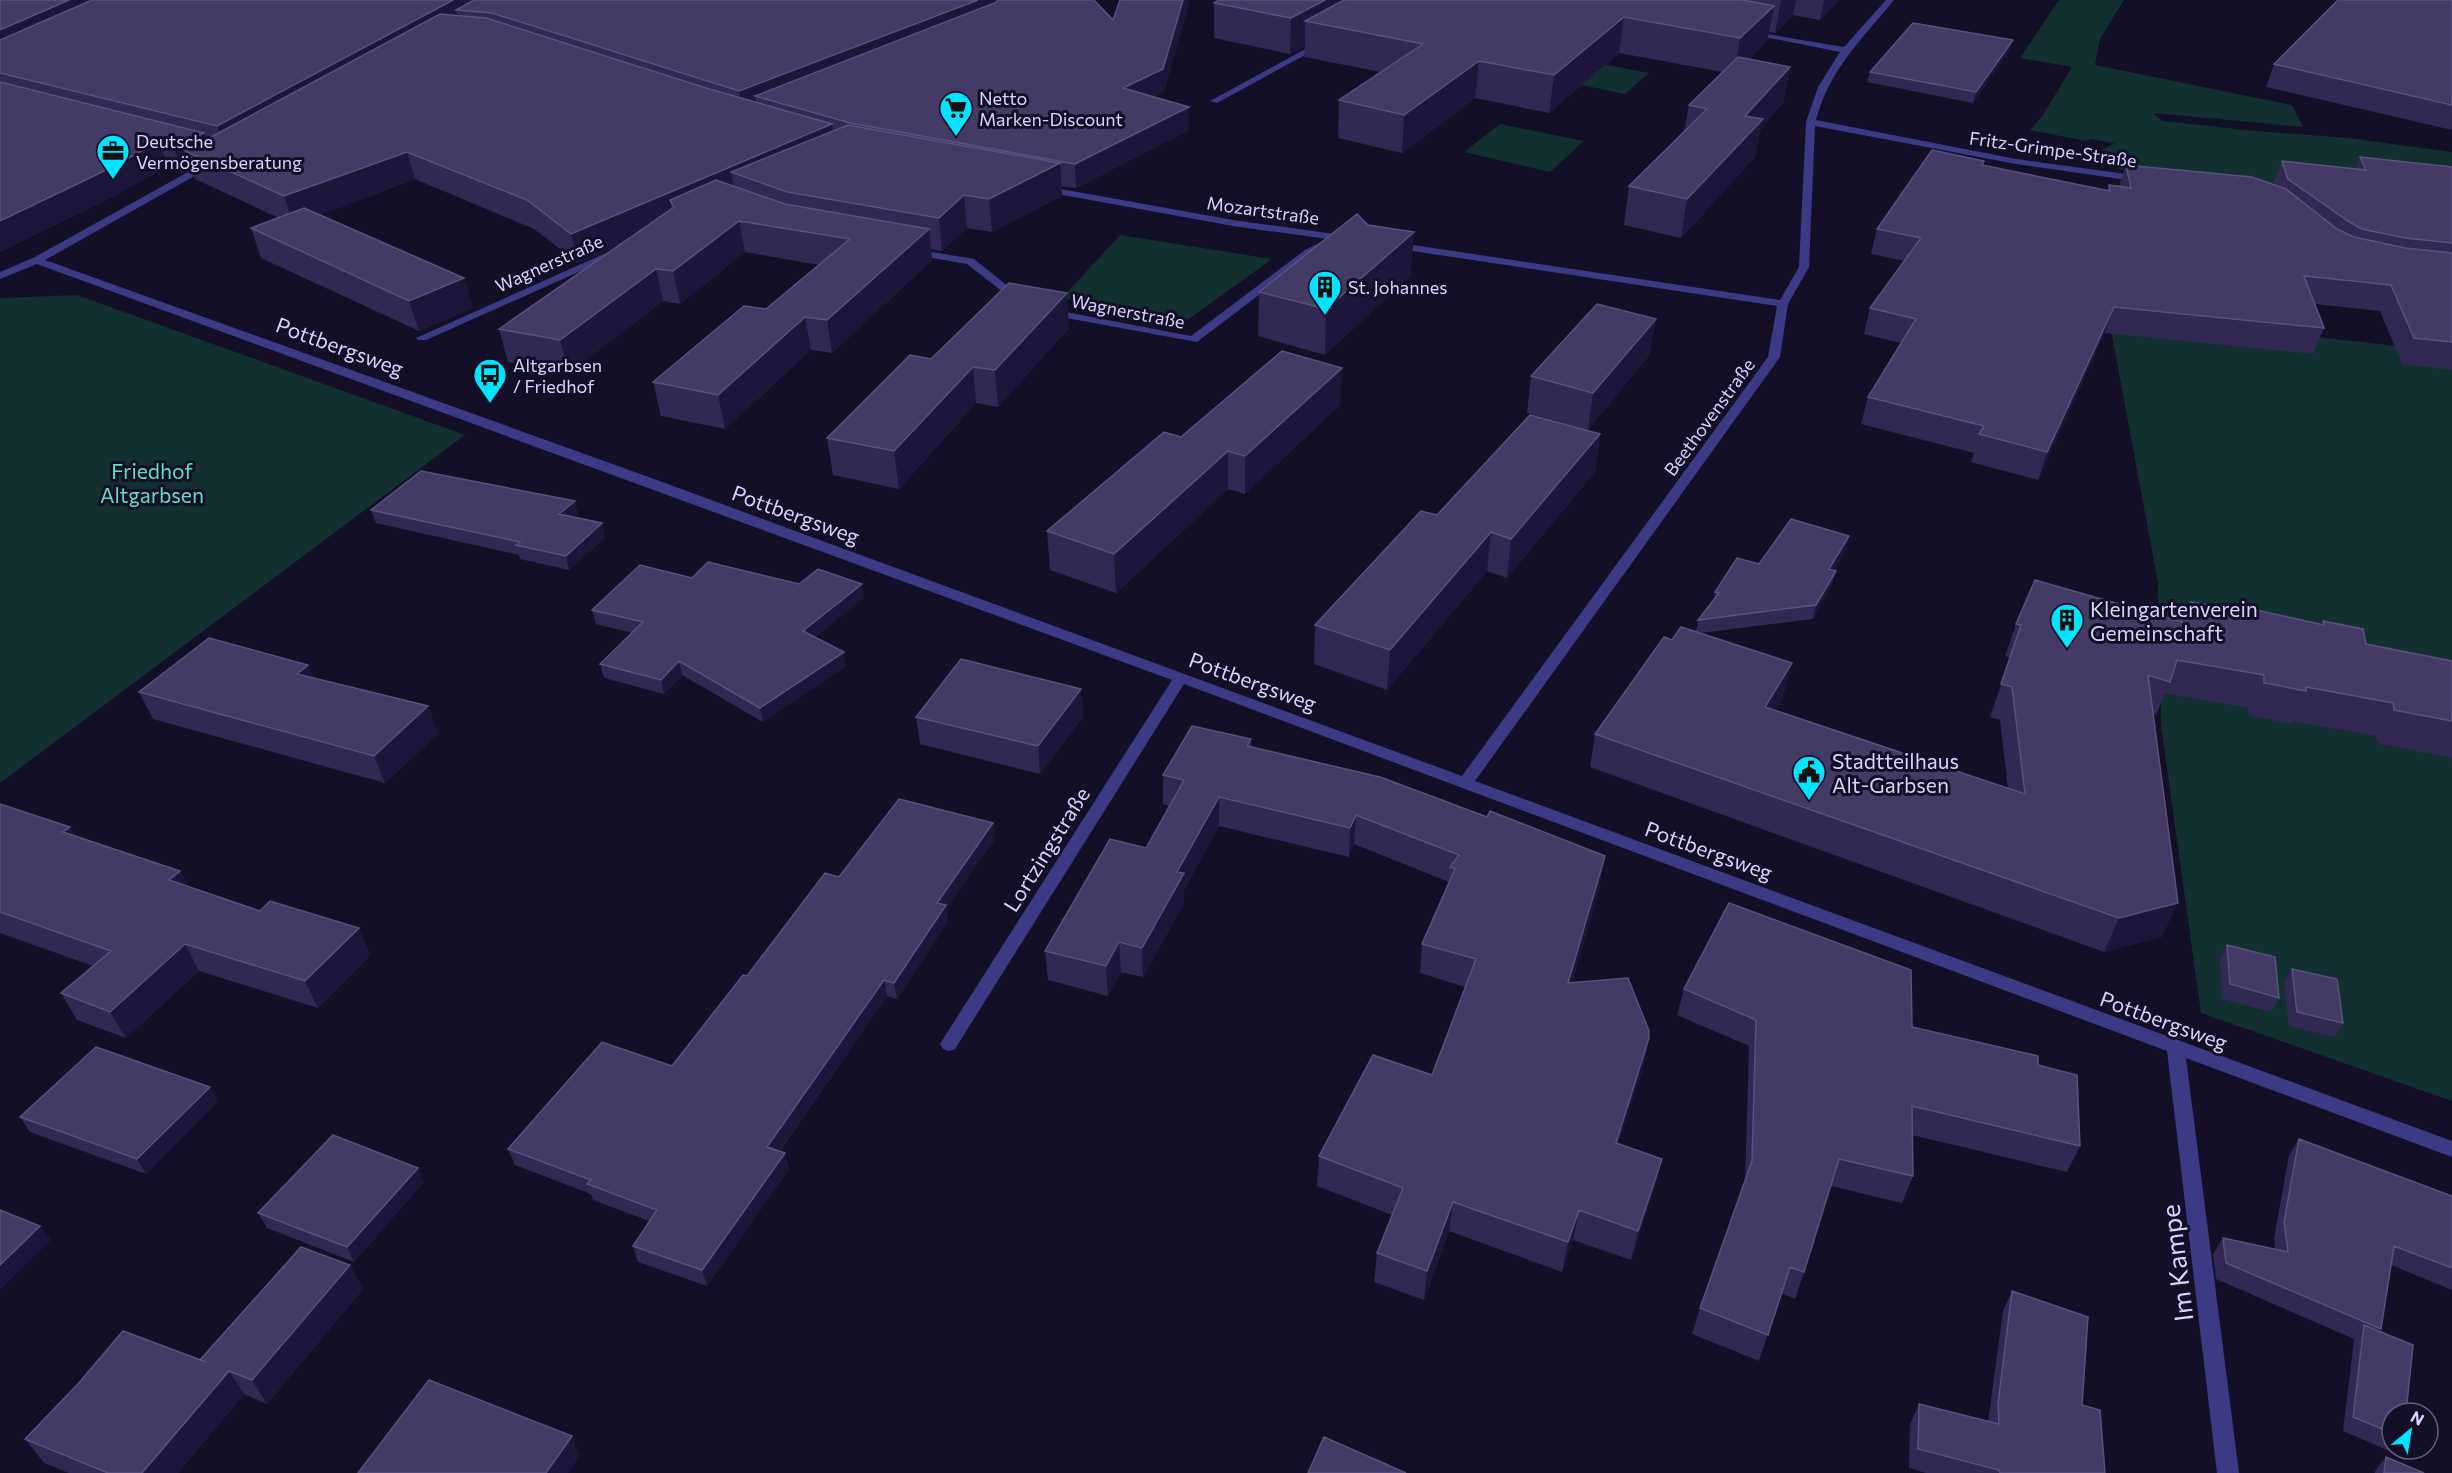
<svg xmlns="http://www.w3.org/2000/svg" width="2452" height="1473" font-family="Commissioner,sans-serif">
<rect width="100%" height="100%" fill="#130f26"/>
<path fill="#12302f" d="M2059 0H2124L2100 39 2095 65 2292 105 2303 127 2153 113 2163 121 2255 131 2348 138 2452 152V184L2328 189 2262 182 2141 176 2119 169 2098 153 2114 143 2091 139 2086 141 2030 130 2043 115 2072 67 2020 58Z
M1587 61 1649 73 1625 94 1562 81Z
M1500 124 1584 141 1550 172 1464 152Z
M1120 235 1272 259 1186 321 1062 298Z
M77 295 465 435 0 783V298Z
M2108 314 2452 352V1101L2201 1013 2161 725 2158 583Z"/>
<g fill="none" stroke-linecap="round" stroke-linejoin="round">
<path fill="#3d3a85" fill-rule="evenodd" d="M1886 0H1894C1862 39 1829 70 1816 120L2016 159 2141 176 2146 179 2141 182 2016 164 1815 126 1809 267 1788 304 1780 357 1475 781 2452 1141V1157L2186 1058 2239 1473H2217L2167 1051 1184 684 955 1049 949 1051 943 1049 940 1044 943 1039 1172 680 37 264 0 279V272L33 258 208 161H214V165L45 260 646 476 1462 776 1768 357 1777 306 1393 248 1388 245 1393 242 1780 300 1799 267 1806 122 1818 87 1840 52 1745 33 1749 31 1844 47Z
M1320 41 1327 43 1217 103 1210 101Z
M1044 186 1233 220 1349 236 1354 239 1349 242 1233 226 1041 191 1039 189Z
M1323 241 1332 243 1313 254 1197 342 1050 315 1045 312 1050 309 1191 336 1305 250Z
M617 248 622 251 621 253 426 340H418L416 338Z
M914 249 974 259 1025 300 1024 302H1016L967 264 910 254V250Z"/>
</g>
<path fill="#312854" d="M0 0H1094L1113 20 1120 0H1190L1164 91 1152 97 1189 107V130L1076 188 1061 186 1062 196 992 232 967 228 942 251 931 249 932 260 832 353 811 350 725 429 661 416 653 382 766 309 819 265 745 252 680 304 663 301 569 373 508 362 499 329 620 245 578 263 534 229 415 179 320 215 464 278 473 308 419 331 261 258 251 228 279 218 195 179 192 169 183 173 168 166 108 199 0 252Z
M1219 0H1839L1820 20 1793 15 1775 33 1769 32 1767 41 1749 59 1790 67 1783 103 1761 127 1755 157 1681 238 1624 225 1629 186 1684 132 1689 105 1723 72 1619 53 1549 113 1475 98 1402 153 1338 138 1339 100 1381 72 1304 57 1305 46 1290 54 1214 38V3Z
M2452 0V130L2266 87 2274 64Z
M2010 50 1973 103 1867 82 1870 72Z
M2360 157 2452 167V370L2402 364 2380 311 2315 304 2324 328 2313 354 2105 333 2038 480 1971 462 1974 453 1861 424 1868 397 1901 343 1864 334 1870 308 1904 261 1871 254 1877 229 1983 166 2107 191 2109 185 2119 186 2126 165 2273 184 2282 161 2355 169Z
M1411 275 1325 355 1258 336 1259 292Z
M1067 293 1069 328 998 407 976 403 899 489 833 475 827 438 931 359Z
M1650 354 1588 430 1527 413 1531 376Z
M1342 368 1340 405 1245 494 1228 489 1116 593 1050 570 1047 531 1181 437Z
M1600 434 1595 472 1507 578 1487 571 1387 690 1314 664 1315 625 1437 515Z
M575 501 578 515 575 517 602 523 605 537 569 570 520 559 519 555 376 523 371 510Z
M1849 536 1846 550 1833 570 1832 585 1813 619 1700 633 1784 695 1775 711 2008 789 2000 720 1990 717 2010 658 2005 656 2016 624 2175 620 2180 607 2187 608 2190 602 2255 612 2256 610 2322 625 2323 621 2366 644 2452 661V761L2451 758 2377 743 2376 736 2292 721 2290 724 2249 715 2248 708 2165 693 2156 715 2153 714 2162 937 2104 952 1590 767 1595 734 1672 640 1696 632 1698 620 1714 600 1715 592 1759 564Z
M692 578 799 584 864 598 815 637 846 666 763 722 682 675 664 694 604 678 600 664 633 633 596 624 592 610Z
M313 678 428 706 438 734 385 783 153 719 139 692Z
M1081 689 1083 717 1040 774 920 744 916 717Z
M1251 739V747L1600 886 1572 982 1649 1038 1643 1068 1618 1144 1662 1159 1654 1189 1631 1260 1573 1240 1562 1272 1449 1231 1424 1300 1374 1282 1377 1253 1392 1215 1317 1186 1319 1156 1432 1075 1465 987 1420 973 1422 944 1449 882 1354 844 1349 857 1219 826 1184 890V903L1143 977 1121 972 1108 996 1048 980 1045 951 1146 848 1170 806 1163 804V775Z
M0 804 74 836 180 871 188 887 260 911 359 928 370 955 318 1008 199 971 126 1038 77 1020 61 993 93 966 0 933Z
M995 839 946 909 948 921 897 999 887 996 780 1151 785 1153 789 1169 707 1286 638 1262 633 1246 649 1221 593 1200 591 1194 515 1165 508 1149 672 1066 747 976 839 877Z
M2227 945 2279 998 2271 1012 2222 999 2220 959Z
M2292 969 2343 1023 2334 1037 2289 1026 2284 983Z
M1684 989 1912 1027 2038 1065 2080 1146 2067 1172 1912 1135 1913 1176 1902 1203 1831 1186 1804 1272 1795 1299 1781 1293 1759 1361 1692 1334 1700 1308 1745 1183 1749 1046 1677 1015Z
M218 1101 146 1174 30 1132 20 1117Z
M2299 1139 2452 1196V1290L2391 1265 2381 1329 2379 1331 2392 1413V1449H2394L2392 1452 2343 1431 2354 1339 2216 1279 2213 1254 2223 1238 2275 1249 2274 1238 2289 1155Z
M424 1182 354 1262 267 1228 258 1213Z
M350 1265 363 1289 267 1404 244 1394 178 1473H69L44 1463 25 1439 201 1360Z
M2012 1291 2082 1405 2105 1473H1926L1909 1468 1910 1424 1919 1404 1988 1422 2003 1311Z
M2386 1457 2424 1473H2375V1471Z"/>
<path fill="#1d163a" d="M69 0H125L0 56V30Z
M453 0H497L456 10 459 21 226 150 217 126Z
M978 0H995L996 15 755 96 757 108 743 114 739 91Z
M1183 0H1190L1164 91 1123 111V88Z
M1325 0H1386L1305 21V46L1290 54 1291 18Z
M1781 0H1796L1793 15 1775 33Z
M1824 0H1839L1820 20Z
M1774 6 1767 41 1734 74 1740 38Z
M1624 17 1619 53 1549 113 1554 75Z
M2013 40 2010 50 1973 103 1976 92Z
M1479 61 1475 98 1402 153 1404 115Z
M1790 67 1783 103 1761 127 1755 157 1681 238 1687 199 1745 116Z
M1189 107V130L1076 188 1075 164Z
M832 124 835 151 731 172 735 195 670 200 674 221 578 263 571 234Z
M204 133 213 157 185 151 192 169 183 173 174 149Z
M159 142 168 166 108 199 0 252V221Z
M407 152 415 179 294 225 284 196Z
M1060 163 1062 196 992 232 989 199Z
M964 195 967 228 942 251 939 218Z
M739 221 745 252 680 304 673 271Z
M929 229 932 260 832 353 827 320Z
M1414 232 1411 275 1325 355 1326 309Z
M656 269 663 301 569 373 560 340Z
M464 278 473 308 419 331 409 301Z
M1067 293 1069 328 998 407 995 370Z
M2114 307 2105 333 2038 480 2047 452Z
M805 317 811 350 725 429 718 395Z
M1656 319 1650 354 1588 430 1593 393Z
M973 367 976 403 899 489 894 451Z
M1342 368 1340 405 1245 494V456Z
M1600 434 1595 472 1507 578 1511 539Z
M1228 451V489L1116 593 1114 554Z
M575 501 578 515 563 527 559 514Z
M602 523 605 537 569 570 566 556Z
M1491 532 1487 571 1387 690 1390 650Z
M1849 536 1846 550 1826 583 1829 569Z
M1836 571 1832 585 1813 619 1816 605Z
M862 584 864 598 806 645 803 631Z
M844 652 846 666 763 722 760 708Z
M679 661 682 675 664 694 661 680Z
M1792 663 1784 695 1757 740 1765 707Z
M308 665 319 692 297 674Z
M1081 689 1083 717 1040 774 1038 746Z
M428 706 438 734 385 783 374 756Z
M1219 797V826L1184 890V903L1143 977 1142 948 1177 872Z
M1356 815 1354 844 1349 857 1350 828Z
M993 823 995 839 946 909 948 921 897 999 894 983 937 903Z
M70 827 84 854 63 832Z
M1605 856 1600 886 1563 1012 1568 983Z
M180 871 194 897 169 880Z
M2178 903 2162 937 2104 952 2119 918Z
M359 928 370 955 318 1008 305 981Z
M1119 942 1121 972 1108 996 1106 966Z
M185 944 199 971 126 1038 110 1012Z
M884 980 887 996 771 1163 767 1147Z
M1649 1038 1643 1068 1609 1173 1616 1143Z
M210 1087 218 1101 146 1174 137 1159Z
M785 1153 789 1169 707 1286 702 1270Z
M1662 1159 1654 1189 1631 1260 1638 1231Z
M418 1168 424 1182 354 1262 347 1247Z
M1453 1202 1449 1231 1424 1300 1427 1271Z
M1579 1210 1573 1240 1562 1272 1568 1242Z
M40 1226 51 1240 0 1290V1265Z
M350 1265 363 1289 267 1404 252 1380Z
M229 1371 244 1394 178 1473H142Z
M572 1436 580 1455 568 1473H546Z"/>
<path fill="#433a66" stroke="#5a527e" stroke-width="1.5" d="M0 0H69L0 30Z
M92 0H453L217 126 0 73V40Z
M474 0H978L739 91 492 13 456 10Z
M998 0H1094L1113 20 1120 0H1183L1163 69 1123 88 1189 107 1075 164 850 123 755 96 997 2Z
M1219 0H1325L1291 18 1214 3Z
M1344 0H1743L1774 6 1740 38 1624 17 1554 75 1479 61 1404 115 1339 100 1423 44 1305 21Z
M2338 0H2452V105L2274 64Z
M440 14 486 18 706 88 832 124 571 234 527 200 407 152 284 196 185 151Z
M1913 23 2013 40 1976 92 1870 72Z
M1738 57 1790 67 1745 116 1763 119 1687 199 1629 186 1707 109 1689 105Z
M0 82 204 133 174 149 159 142 98 174 0 221Z
M848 125 1060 163 989 199 964 195 939 218 787 192 731 172Z
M1932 150 1984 161 1982 165 2110 191 2109 185 2131 188 2126 165 2252 177 2286 189 2337 229 2354 237 2405 248 2452 253V342L2414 338 2391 285 2304 276 2324 328 2114 307 2047 452 1979 434 1984 426 1868 397 1916 319 1870 308 1921 238 1877 229Z
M2360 157 2452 167V243L2405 238 2362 229 2348 221 2288 179 2282 161 2366 170Z
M716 180 785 204 929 229 827 320 805 317 718 395 653 382 744 306 766 309 850 239 739 221 673 271 656 269 560 340 499 329 674 207 670 200Z
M304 208 464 278 409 301 251 228Z
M1357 214 1368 225 1414 232 1326 309 1259 292Z
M1009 283 1067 293 995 370 973 367 894 451 827 438 910 355 931 359Z
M1597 304 1656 319 1593 393 1531 376Z
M1282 351 1342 368 1245 456 1228 451 1114 554 1047 531 1164 432 1181 437Z
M1530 415 1600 434 1511 539 1491 532 1390 650 1315 625 1421 511 1437 515Z
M421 471 575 501 559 514 602 523 566 556 516 545 520 542 371 510Z
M1791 519 1849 536 1829 569 1836 571 1816 605 1698 620 1719 593 1715 592 1737 558 1759 564Z
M708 562 799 584 818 569 862 584 803 631 844 652 760 708 679 661 661 680 600 664 643 622 592 610 640 565 692 578Z
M2035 580 2182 622 2180 607 2191 609 2190 602 2256 612V610L2324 625 2323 621 2363 629 2366 644 2452 661V721L2394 710 2393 703 2306 687V691L2264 683V675L2177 660 2170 682 2148 675 2178 903 2119 918 1595 734 1664 637 1672 640 1681 627 1792 663 1765 707 2025 794 2012 687 2001 684 2021 625 2016 624Z
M209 638 308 665 297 674 428 706 374 756 139 692Z
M961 659 1081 689 1038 746 916 717Z
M1192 726 1251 739 1247 746 1380 777 1487 817 1490 811 1605 856 1568 983 1628 978 1649 1031V1038L1616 1143 1662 1159 1638 1231 1579 1210 1568 1242 1453 1202 1427 1271 1377 1253 1403 1188 1319 1156 1373 1055 1432 1075 1476 959 1422 944 1455 869 1450 867 1459 855 1356 815 1350 828 1219 797 1177 872 1184 873 1142 948 1119 942 1106 966 1045 951 1110 839 1146 848 1184 780 1163 775Z
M899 799 993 823 937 903 946 905 894 983 884 980 767 1147 785 1153 702 1270 633 1246 657 1210 587 1184 591 1180 508 1149 602 1042 672 1066 743 975 747 976 825 873 839 877Z
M0 804 70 827 63 832 180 871 169 880 260 911 270 901 359 928 305 981 185 944 110 1012 61 993 111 951 0 912Z
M1729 903 1911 970 1912 1027 2038 1056V1065L2077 1075 2080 1146 1912 1106 1913 1176 1839 1159 1804 1272 1790 1267 1768 1335 1700 1308 1752 1161 1756 1020 1684 989Z
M2227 945 2275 957 2279 998 2230 984Z
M2292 969 2337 979 2343 1023 2297 1012Z
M96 1047 210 1087 137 1159 20 1117Z
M333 1135 418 1168 347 1247 258 1213Z
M2299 1139 2452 1196V1268L2394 1246 2381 1329 2226 1263 2223 1238 2288 1252 2284 1222Z
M0 1210 40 1226 0 1265Z
M301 1247 350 1265 252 1380 229 1371 142 1473H108L25 1439 77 1385 123 1331 206 1362 200 1360Z
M2012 1291 2088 1317 2082 1405 2100 1410 2105 1473H2000L1999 1470 1918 1449 1919 1404 1999 1424 1998 1404Z
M2364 1325 2413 1345 2406 1413H2392V1433L2353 1417Z
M429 1380 572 1436 546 1473H358Z
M1324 1437 1406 1473H1308Z
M2386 1457 2424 1473H2384Z"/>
<defs>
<symbol id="supermarket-pin" viewBox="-11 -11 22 30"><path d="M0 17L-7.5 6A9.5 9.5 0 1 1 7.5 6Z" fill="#00e5ff" stroke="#130f26"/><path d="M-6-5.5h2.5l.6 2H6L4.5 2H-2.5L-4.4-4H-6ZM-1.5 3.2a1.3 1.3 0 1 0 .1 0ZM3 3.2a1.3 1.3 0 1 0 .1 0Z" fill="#111"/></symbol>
<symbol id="office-pin" viewBox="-11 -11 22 30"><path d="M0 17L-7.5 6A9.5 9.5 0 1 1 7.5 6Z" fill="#00e5ff" stroke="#130f26"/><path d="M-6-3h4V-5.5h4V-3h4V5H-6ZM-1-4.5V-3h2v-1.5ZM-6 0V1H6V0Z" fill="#111"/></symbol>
<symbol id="building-pin" viewBox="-11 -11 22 30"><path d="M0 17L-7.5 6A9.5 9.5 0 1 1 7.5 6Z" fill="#00e5ff" stroke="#130f26"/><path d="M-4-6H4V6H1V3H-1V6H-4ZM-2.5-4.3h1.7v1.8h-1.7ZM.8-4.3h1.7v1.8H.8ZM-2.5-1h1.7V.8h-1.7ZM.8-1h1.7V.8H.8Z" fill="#111"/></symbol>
<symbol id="bus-pin" viewBox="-11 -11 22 30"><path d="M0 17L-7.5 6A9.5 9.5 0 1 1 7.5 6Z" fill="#00e5ff" stroke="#130f26"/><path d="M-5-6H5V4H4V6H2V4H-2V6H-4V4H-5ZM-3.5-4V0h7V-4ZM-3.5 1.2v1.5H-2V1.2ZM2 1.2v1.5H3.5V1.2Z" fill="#111"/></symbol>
<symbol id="civic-pin" viewBox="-11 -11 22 30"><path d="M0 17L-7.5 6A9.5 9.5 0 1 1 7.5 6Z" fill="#00e5ff" stroke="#130f26"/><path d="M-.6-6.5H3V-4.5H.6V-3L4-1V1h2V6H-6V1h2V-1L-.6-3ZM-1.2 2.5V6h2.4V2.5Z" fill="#111"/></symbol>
</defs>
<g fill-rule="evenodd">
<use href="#supermarket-pin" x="937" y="89" width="38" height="52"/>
<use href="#office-pin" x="94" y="132" width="38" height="52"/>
<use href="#building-pin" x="1306" y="268" width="38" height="52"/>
<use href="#bus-pin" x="471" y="356" width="38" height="52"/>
<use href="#building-pin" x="2048" y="601" width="38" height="52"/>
<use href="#civic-pin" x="1790" y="753" width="38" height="52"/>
</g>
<g text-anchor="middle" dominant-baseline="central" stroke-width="6" stroke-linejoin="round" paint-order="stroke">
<g font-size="18" fill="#d9d4ff" stroke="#130f26" text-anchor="start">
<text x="979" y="98">Netto<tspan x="979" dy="21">Marken-Discount</tspan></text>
<text x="136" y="141">Deutsche<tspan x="136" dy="21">Vermögensberatung</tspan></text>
<text x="1348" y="287">St. Johannes</text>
<text x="513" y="365">Altgarbsen<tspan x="513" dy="21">/ Friedhof</tspan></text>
</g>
<g font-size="18" fill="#d9d4ff" stroke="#130f26">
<text transform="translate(2053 149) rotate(8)">Fritz-Grimpe-Straße</text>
<text transform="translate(1263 210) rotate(8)">Mozartstraße</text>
<text transform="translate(549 263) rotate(-24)">Wagnerstraße</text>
<text transform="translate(1128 311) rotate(11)">Wagnerstraße</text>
<text transform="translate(1709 417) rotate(-54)">Beethovenstraße</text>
</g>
<g font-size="21" fill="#d9d4ff" stroke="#130f26">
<text transform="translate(340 346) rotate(20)">Pottbergsweg</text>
<text transform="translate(796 514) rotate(20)">Pottbergsweg</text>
<text transform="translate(1253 681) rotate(20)">Pottbergsweg</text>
<text transform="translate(1046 849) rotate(-58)">Lortzingstraße</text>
<text transform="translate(1709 850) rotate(20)">Pottbergsweg</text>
<text transform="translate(2164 1020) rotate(20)">Pottbergsweg</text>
</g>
<g font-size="21" fill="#5fe0c0" stroke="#130f26">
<text x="152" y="470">Friedhof<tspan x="152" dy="24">Altgarbsen</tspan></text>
</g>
<g font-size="21" fill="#d9d4ff" stroke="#130f26" text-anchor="start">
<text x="2090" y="608">Kleingartenverein<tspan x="2090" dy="24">Gemeinschaft</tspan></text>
<text x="1832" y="760">Stadtteilhaus<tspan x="1832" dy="24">Alt-Garbsen</tspan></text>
</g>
<g font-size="26" fill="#d9d4ff" stroke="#130f26">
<text transform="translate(2176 1263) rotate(-97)">Im Kampe</text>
</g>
</g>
<g transform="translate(2410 1431) rotate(30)"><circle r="28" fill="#130f26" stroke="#625e7d" stroke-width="1.5"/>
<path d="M0-4.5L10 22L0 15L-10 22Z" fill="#00e5ff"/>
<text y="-9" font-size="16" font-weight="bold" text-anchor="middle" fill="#d9d4ff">N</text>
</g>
</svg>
